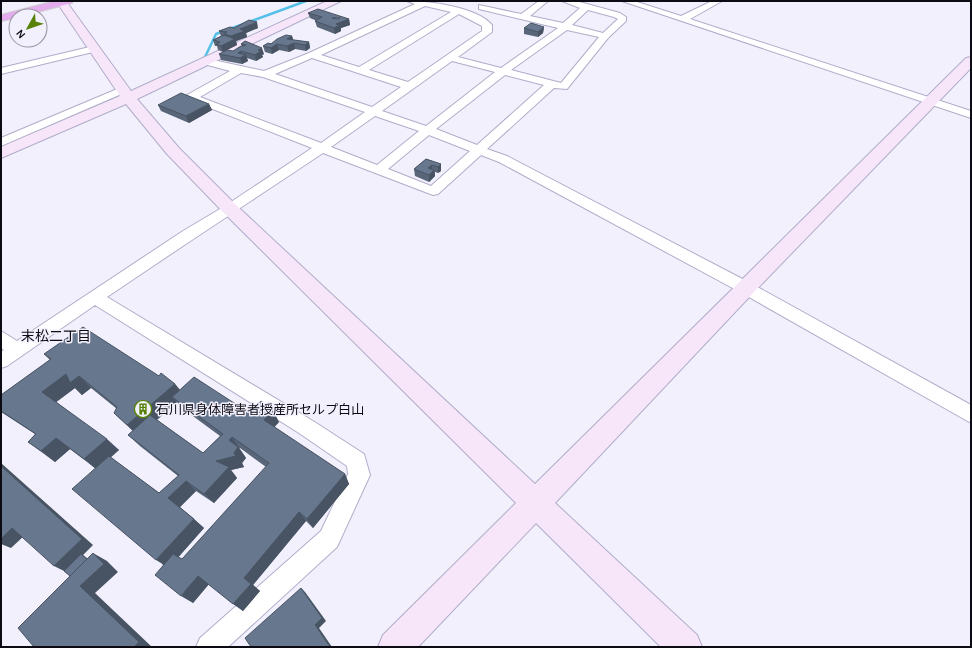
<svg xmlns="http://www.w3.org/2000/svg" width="972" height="648" font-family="Karla,'Noto Sans JP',sans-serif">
<rect width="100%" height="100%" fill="#f1f0fc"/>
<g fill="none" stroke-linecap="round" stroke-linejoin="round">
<path stroke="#54bfe7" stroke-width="2.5" d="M197 62 205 57 216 34 306 1"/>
<defs>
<path id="street" d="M407 1C429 1 477 7 492 25V32L458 57 501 68 558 28 479 9V5L521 14 539 1H548L530 16 563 23 580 8 562 1H576L620 13 626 17V21L608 38 567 89 554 88 487 149 507 156 752 284 971 405V423L740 292 499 162 481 155 438 194 433 195 323 153C251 201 179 248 107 297L313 421 364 454 370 475 337 547 228 647H196L200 638 321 531 348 474 347 466 299 433 95 305 7 366 1 368V352L4 350 1 348V331L17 341 183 231 225 206 312 148 187 99 186 97 187 95 230 71 204 64 203 62 204 60 208 59 264 71 309 53 415 4ZM425 6 451 12 359 67 321 55ZM588 10 614 17 618 19 603 33 572 25ZM459 14 482 26V31L408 82 369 70ZM567 30 599 37 561 83 511 70ZM312 58 401 87 372 107 275 74ZM452 61 495 72 426 126 382 111ZM241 73 263 77 365 112 321 143 200 97ZM505 75 544 85 477 145 436 129ZM375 116 419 131 377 165 331 147ZM429 135 470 151 431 186 388 169Z
M622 1H634L681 16 712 1H722L690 19 971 111V118Z
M94 46 99 49 97 51 1 74V68Z
M122 87 126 88 127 90 126 92 1 146V138Z"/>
<path id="secondary" d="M56 1H66L131 91 327 1H341L137 99 179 148 236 205 535 484 966 58 971 57V68L753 293 555 503 697 635 702 647H661L536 523 418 647H378L383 635 516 503 224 213 167 154 126 104 1 158V147L120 96Z"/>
<path id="highway" d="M55 1H73L72 3 22 16H16V18L1 21V15Z"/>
</defs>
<use href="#street" stroke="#b0adca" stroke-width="2"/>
<use href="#secondary" stroke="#b0adca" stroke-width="2"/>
<use href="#highway" stroke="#ceced0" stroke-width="2"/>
<use href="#street" fill="#fff" fill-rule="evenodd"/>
<use href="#secondary" fill="#f7e6f9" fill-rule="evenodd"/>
<use href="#highway" fill="#e4acec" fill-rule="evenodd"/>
</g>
<path fill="#59667a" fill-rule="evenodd" d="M308 13 349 19 350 25 341 28V31L335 34 317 27 315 21H317L310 18ZM332 18H340L338 19Z
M544 27 543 33 538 37 524 34V28Z
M234 28H258L246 33 247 37 236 41 237 45 223 52 218 50 217 46H215L213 40 221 36 219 31Z
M292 36 293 40 309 42 310 48 306 51 295 49 289 52 279 50 272 54 265 52 263 46Z
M245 41 264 54 262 55 263 57 256 61 247 58 248 61 242 64 221 60 219 54 233 51 242 46 241 44Z
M209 104 212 110 189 123 161 111 158 105Z
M426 159 441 164V171L438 173 435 172V176L429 182 415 176 414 169Z
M44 354 159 376 175 384 180 390 251 414 279 422 274 427 345 474 349 484 313 528 306 521 253 585 260 591 243 611 209 584 193 603 163 565 95 468 70 449 55 462 28 442 35 434 1 412V395L50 360ZM75 388 82 395 91 388 117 409 114 413 133 431 128 435 140 446 178 476 159 493 110 457 119 450 56 402ZM177 402 182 408 220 436 203 453 157 420ZM239 448H240L266 467 182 559 178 557 204 528 180 507 196 491 214 503 237 478 231 470 244 467 242 463 246 458Z"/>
<path fill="#485363" d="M349 19 350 25 341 28V31L335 34 334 28 336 24Z
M257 22 258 28 246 33 247 37 236 41 237 45 223 52 221 46 232 41 231 36 240 29Z
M544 27 543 33 538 37V32Z
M292 36 294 42 287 39Z
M309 42 310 48 306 51 305 45Z
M294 43 295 49 289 52 287 46Z
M277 44 279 50 272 54 271 48Z
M262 48 264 54 262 55 263 57 256 61 255 55 258 50Z
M241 51 243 57 246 55 248 61 242 64 238 53Z
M209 104 212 110 189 123 186 116Z
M441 164V171L438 173V167Z
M432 165V171L428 168Z
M434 170 435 176 429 182V175Z
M66 374 79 376 91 388 82 395 75 388 55 403 42 392Z
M175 384 184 395 172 397 177 402 138 436 127 425Z
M273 410 279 422 271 431 264 420Z
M232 437 246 458 242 463 244 467 231 470 237 478 214 503 204 494 216 461 229 440Z
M56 438 70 449 55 462 41 451Z
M107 439 119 450 97 470 84 459Z
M1 463 93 545 83 555 100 568 93 553 107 561 118 572 95 593 152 647H134L80 586 66 572 54 566 1 466Z
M345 474 349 484 313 528 307 519Z
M186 481 196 491 179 508 168 498Z
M299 512 306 521 253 585 260 591 243 611 233 604 244 578Z
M194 519 204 528 169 568 156 560Z
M12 528 25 535 11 548 1 544V539Z
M198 576 209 584 193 603 181 596Z
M301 588 305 592 326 621 319 628 332 647H330L315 625Z"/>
<path fill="#67778e" stroke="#485363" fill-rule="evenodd" d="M318 9 349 19 336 24 340 25 334 28 315 21 322 17 308 13ZM332 18H340L338 19Z
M249 20 257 22 240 29 245 31 231 36 224 34 227 32 219 31 230 27 234 28Z
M531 23 544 27 538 32 524 28Z
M224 35 235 39 221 46 216 44 220 42 213 40Z
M286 35 292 36 287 39 309 42 305 45 294 43 287 46 277 44 271 48 263 46 268 43 271 44 277 39Z
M245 41 262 48 258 50 261 51 255 55 241 51 238 53 246 55 240 58 219 54 227 50 233 51 241 46H243L246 45 241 44Z
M181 93 209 104 186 116 158 105Z
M426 159 441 164 438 167 432 165 428 168 434 170 429 175 414 169Z
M83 327 159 376 161 373 175 384 127 425 114 413 117 407 79 376 70 383 66 374 42 392 107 439 84 459 56 438 41 451 28 442 36 434 1 411V395L51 359 44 354Z
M194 377 251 414 261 401 273 410 264 420 345 474 307 519 299 512 244 578 251 584 233 604 198 576 181 596 155 575 173 554 182 559 269 463 232 437 229 440 238 447 234 453 236 456 216 461 229 467 204 494 186 481 168 498 194 519 156 560 72 489 109 456 159 493 179 475 128 435 150 415 203 453 223 434 172 397Z
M1 466 82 539 54 566 12 528 1 539Z
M93 553 104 564 80 586 139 642 134 647H34L18 628Z
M81 554 87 559 70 576 64 571Z
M301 588 322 618 315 625 330 647H251L245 638Z"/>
<defs>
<symbol id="building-ring" viewBox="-11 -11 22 22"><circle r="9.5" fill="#f1f0fc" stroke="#588207" stroke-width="1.5"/><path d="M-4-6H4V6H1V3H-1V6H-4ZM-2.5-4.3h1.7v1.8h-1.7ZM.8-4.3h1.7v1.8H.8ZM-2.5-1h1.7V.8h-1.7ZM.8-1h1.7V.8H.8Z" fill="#588207"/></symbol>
</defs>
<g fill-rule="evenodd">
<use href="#building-ring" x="133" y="399" width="20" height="20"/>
</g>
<g text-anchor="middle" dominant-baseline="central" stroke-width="3" stroke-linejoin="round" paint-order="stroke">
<g font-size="13" fill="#0c0b14" stroke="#f1f0fc" text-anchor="start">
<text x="156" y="409">石川県身体障害者授産所セルプ白山</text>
</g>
<g font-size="14" fill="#0c0b14" stroke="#f1f0fc">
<text x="56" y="336">末松二丁目</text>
</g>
</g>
<rect width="972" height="648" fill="none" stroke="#0c0b14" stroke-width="4"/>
<g transform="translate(28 28) rotate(230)"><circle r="19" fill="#f1f0fc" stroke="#95949f"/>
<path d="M0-3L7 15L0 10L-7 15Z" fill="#588207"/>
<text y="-6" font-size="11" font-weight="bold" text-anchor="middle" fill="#0c0b14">N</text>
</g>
</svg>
